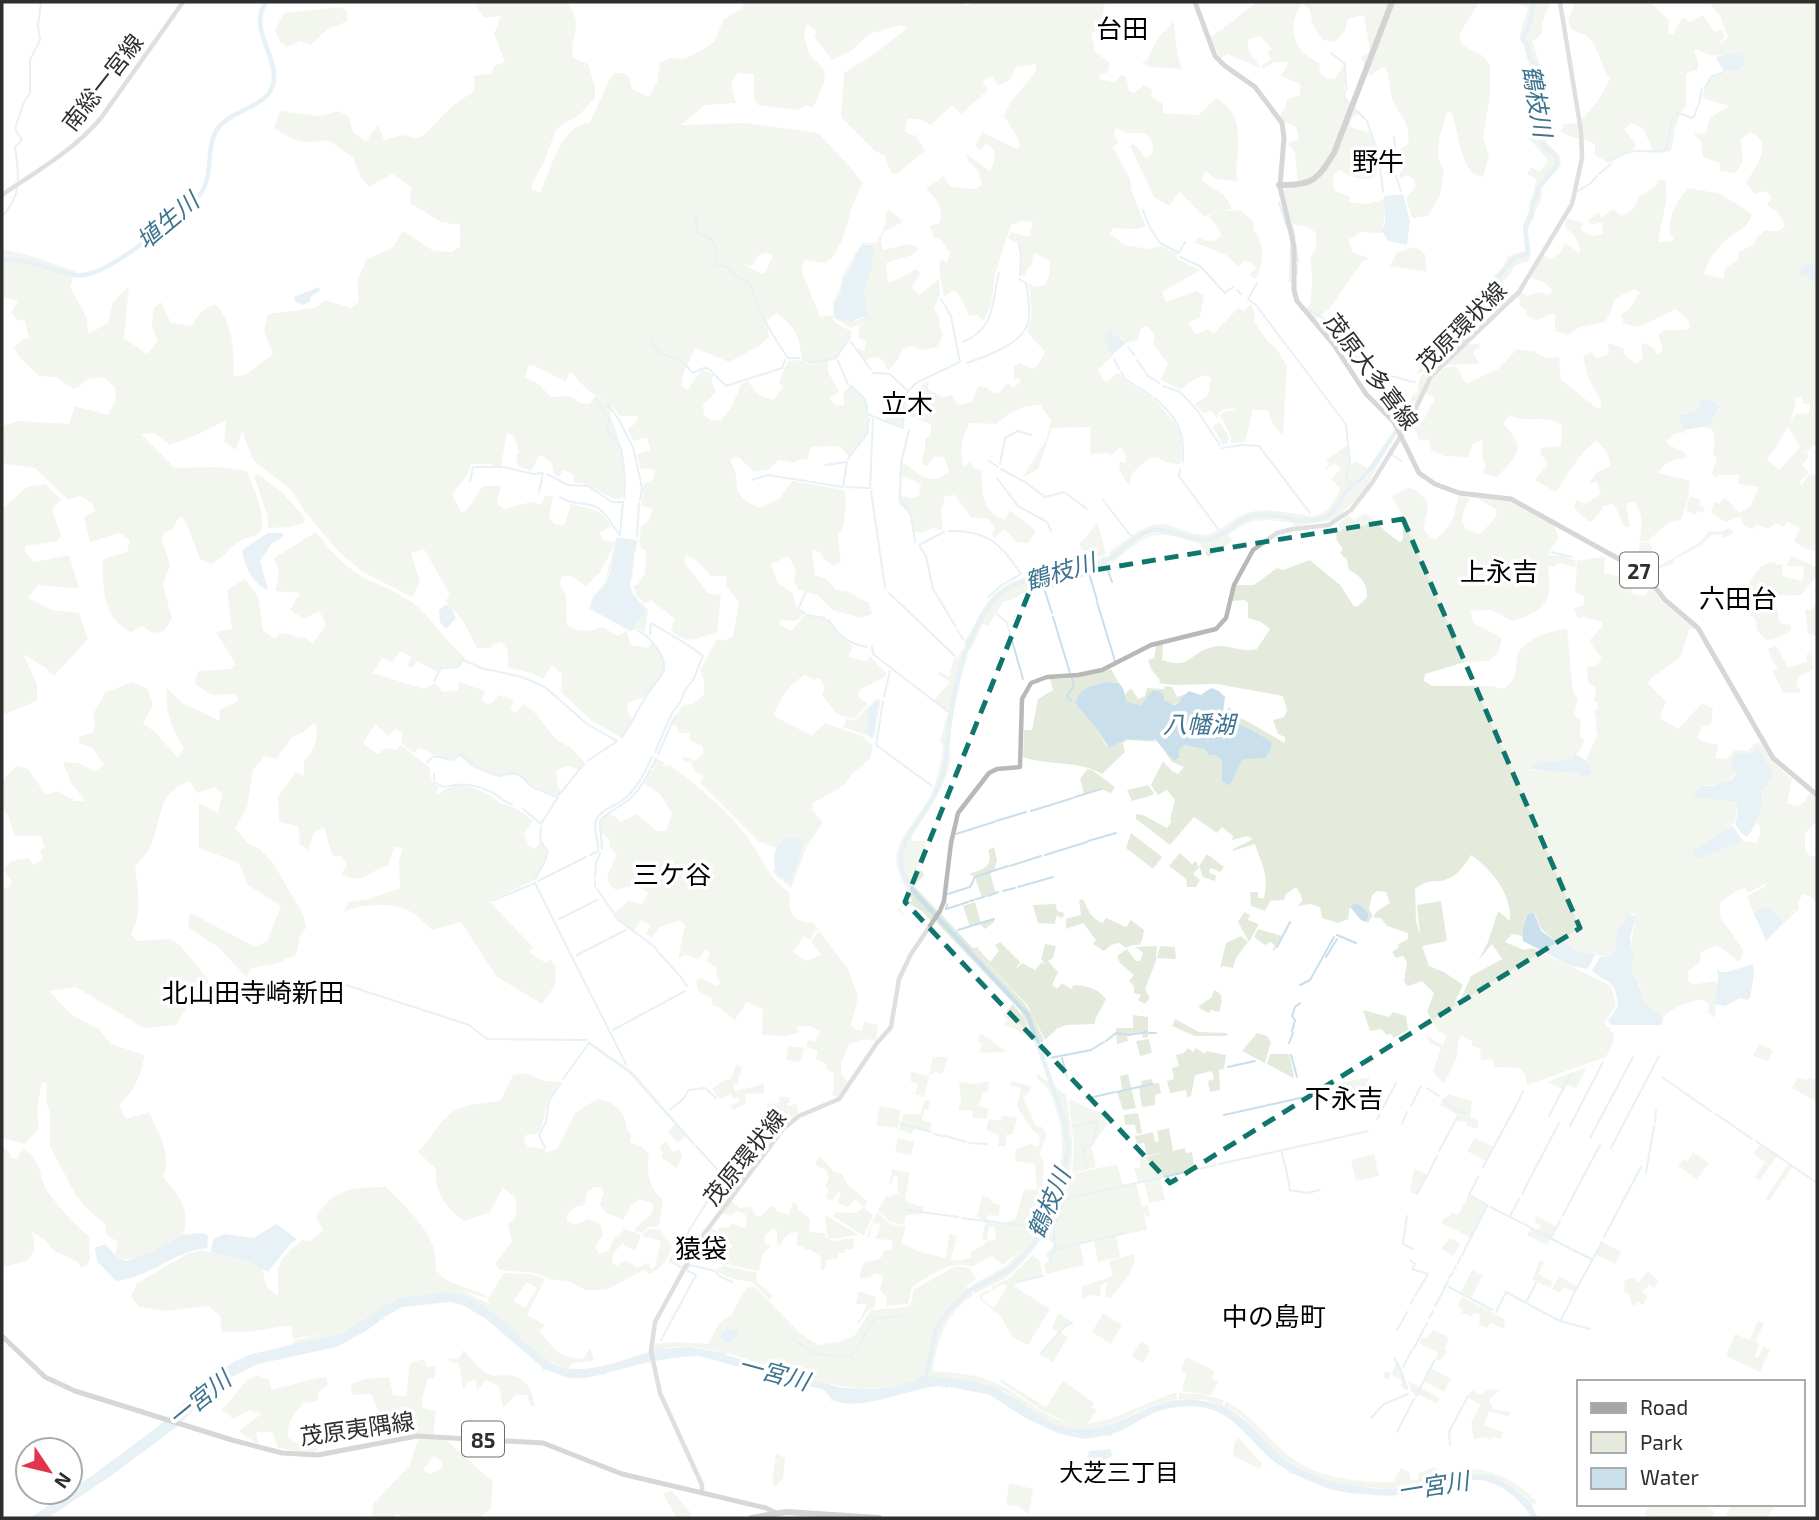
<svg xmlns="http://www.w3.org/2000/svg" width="1819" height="1520" font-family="'Exo 2','Noto Sans JP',sans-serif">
<rect width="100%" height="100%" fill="#fff"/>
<path fill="#e5ebdc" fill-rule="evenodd" d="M474 2H567C585 27 570 31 573 58L588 64 595 86V98L580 114 556 129 545 160 532 184V190L540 192C552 169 560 125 589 123 599 107 603 88 614 73H622L629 77 632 89 649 97 657 82 660 62 670 58 684 59 706 48 715 41 723 20 742 8 746 2H963L966 6 975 2H1105L1101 27 1091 34 1095 51 1110 63 1108 72 1100 75 1099 79 1115 82 1121 75 1126 77 1129 91 1135 93 1144 85 1153 90 1151 96 1163 104V113L1199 115 1216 98C1250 118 1234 150 1237 181L1215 179 1206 171 1202 180C1215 191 1227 193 1232 209L1219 212 1240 210 1253 221C1252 235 1259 233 1261 244 1264 254 1261 270 1256 279L1249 275 1257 267 1245 260 1239 267 1226 255 1194 242 1199 237C1206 243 1215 243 1222 235L1209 216 1215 212 1204 217 1180 192 1169 206 1154 197 1130 146 1134 144 1146 158 1153 153 1152 142 1146 133H1126L1116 128 1114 136 1119 143 1113 147 1130 179 1131 189 1146 227 1136 229 1113 228 1110 234 1125 245 1148 249 1161 246 1177 254 1178 259 1200 270 1162 292 1166 302 1196 291 1204 295 1200 317 1188 323 1196 335 1207 329 1214 333 1238 308 1244 311 1251 304 1255 313 1254 322 1269 343 1276 348 1287 366 1283 436 1274 426 1268 410H1253L1245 442 1231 443V436L1220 415 1223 412 1237 410C1229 407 1222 408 1217 415L1218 419 1210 410 1204 414 1195 404 1208 395 1211 378 1205 375 1191 381 1181 389 1160 380 1168 364 1153 344 1155 335 1147 326 1141 328 1138 340 1126 343 1121 338 1106 343 1113 356 1097 370 1106 382 1118 373 1128 383 1152 397 1180 429 1182 440 1181 464C1151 465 1163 443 1131 475V485C1123 480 1119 471 1119 462H1126L1125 453 1120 447 1112 455 1105 453 1090 454 1091 427 1052 428 1038 469 1023 477 1046 440 1051 420 1040 405C1022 405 1009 411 997 424L970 423C961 438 959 450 964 467L970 462 974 468 981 470C984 494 979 510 1005 520L1010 510 1036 531 1028 543 1017 542 1004 529 995 538 991 535 995 529 988 519 971 518 955 495 945 496 941 512 943 529 938 531 936 527C926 530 922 536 913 530V516L899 504 898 495 911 498 919 496 921 485 914 480 899 475 901 462C920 471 926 489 949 472L944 457 935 456 927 466 921 463 925 449V439L931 434V424L906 415V404L913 406 920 404 921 385 929 381 928 389 943 397 952 395 957 405 972 402 978 386 987 388 993 393 1000 392 1005 385 1010 384 1012 389 1021 381 1018 378 1014 379V366L1020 363 1033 369 1038 365 1045 352 1027 332C1034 318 1031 297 1028 282L1033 287 1045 285 1049 275 1050 261 1034 253 1031 267H1029L1024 276H1020L1022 254 1020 243 1008 239 1011 232 1029 237 1033 222 1022 221 1011 225 995 275 991 305 984 321 977 315 969 316 960 296 954 290 944 297 939 269 940 260 947 262 950 252 941 240 934 238 930 226 940 223C943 208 937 198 926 189L945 175 944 179 951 187 975 189 982 185 978 170 968 162 966 154 990 171 994 163 995 151 986 143 981 150 975 146 982 132 1017 149 1020 146 1017 137 1004 116 1010 103 1036 71V64L1016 67C1012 77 1009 84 997 85L992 76 982 82 988 90 961 114 952 105 931 125 920 119H908L905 131 913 136 915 134 925 150 897 174 891 173 885 156 875 151 841 117 844 73 880 50 907 28 900 25 869 34 851 51 832 60 814 37 817 32 807 24 804 35 809 54 825 70 824 82 813 108 807 105 797 110 758 105 754 98V74L738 73 731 84 736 103 705 105 681 125 745 123 818 133 852 169 863 184C846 209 849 244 826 263L804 260 802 272 820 317 831 315 836 323 852 332 837 359 812 364 802 359C799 336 796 328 777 313L765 322 768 327 769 337 759 346 729 362 695 348 684 372 681 386 688 389 702 370 714 375 711 380 716 392 703 405 704 415 711 420H721L732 406 741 384 748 381 758 395 773 400 783 387 779 382 788 361 800 360 812 365 828 361V372L839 391 830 398 835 405H844L843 393 851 384 868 403 869 430 849 457 840 446 811 447 807 460 800 459 794 463 779 460 768 470 754 472 740 458 735 457 730 460C745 487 725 492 760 508L780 498 792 481 844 490 846 500 844 524 838 536 841 562 833 566 825 560 820 552 812 550 815 575 825 578 836 590 850 592 862 600 869 602 872 614 861 618 832 610 819 596 798 590 793 579 796 573 789 556 771 564 778 583 793 594 797 609 805 614 795 621 782 620 779 624 791 631 805 615 827 619 839 635 853 646 848 657 866 661 870 656 886 673V676L860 690 858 697 868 704 854 719 837 714 822 695 825 687 819 678 814 680 805 675C791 682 777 702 774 716L812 736 825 723 862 736 873 746 870 759 853 773 843 786 813 803 812 810 823 822 807 846 791 888 772 872 775 868 777 875 790 882 800 856 802 839 783 840 776 848 758 841 699 782 704 777 693 770 692 763 683 760 684 756 694 761 703 754V746L690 741 689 733H679L677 726 670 725 683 705 693 704 704 694V680L700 670 717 639 723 641 733 636 739 603 727 587 726 576H711L698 562 686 555 684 562 708 593 718 595 721 592 717 633C698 636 689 648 671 630L675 619 651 600 644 604 637 596 633 585H637L645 574 646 550 639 547 641 526 649 521 652 508 641 506 644 484 653 479 655 470 640 468 637 454 650 450 647 437 634 441 627 430 637 422 638 416H620C608 397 598 400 585 387 578 382 577 375 569 372L566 382 537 367 529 365 525 377 540 385 551 397 570 396 580 403 589 404 596 396 612 405 610 413C619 443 633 468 621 499 602 499 597 483 574 483L573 474 564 470 558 477 554 474 552 463 542 456H539L531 471 518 466 516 456 519 452 515 438 507 432 501 467 489 464H471L466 477 452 494 461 512 466 511 483 486H501L497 503 504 509 531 502 541 504 545 496H553L549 517 555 524 564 525 571 504C591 510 599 506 611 526L600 533 603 539 614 543 617 537 638 540 631 585 634 595 648 610 645 632 638 629 627 632 631 645 648 648 651 641 663 657 665 668 661 677 647 696 628 703 627 709 633 721 622 738 592 721 561 692 562 674 552 665 543 679 532 673 508 668V651L502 642 493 644 490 648H477L463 621 445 601 450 595 424 549 411 553 420 582 412 597 361 571 338 551 305 512 291 490 253 460 242 431 236 450 224 442 226 420 199 434 170 445 154 433 141 434 175 468 218 467 247 471C252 486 273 527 255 536 250 538 245 537 240 541 228 548 224 559 211 564L200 559 188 527 182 517 177 520 174 528 165 533 162 539 170 566 163 585 172 619 164 631 153 633 142 626 131 632C103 620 102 586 103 559L127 552 130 540 119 533 90 542 84 517 95 511 92 503 80 496 68 500 35 468 2 463V426L18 421 69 424 75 406 108 415 115 402 116 389 104 377 89 379 77 388H72L56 377 39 376 20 358 14 348 22 340 29 338 25 321 18 320 11 312 18 301 2 297V249L32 256 75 271 70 287 87 318 88 334 108 323 113 302 129 286 124 338 147 354 158 341 152 327 153 309 161 302 171 323 192 326C197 315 203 307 216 305 233 322 234 352 234 376L245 375 273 354 264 331 268 314 315 308 325 300 352 308 359 301 357 282 366 260 393 247 403 231 434 251 452 252 460 246V225L441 222 410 203 411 187 392 174 369 187 361 178 353 158 328 140C302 144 296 143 274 128L280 111 319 116 339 111 349 117 353 132 366 142 378 124 384 140 402 135 416 138 424 135 450 108 475 90 474 76 491 73 494 66 505 62 494 34 501 16 484 18ZM767 253 773 255 766 271 762 274 742 263 752 266 759 255ZM616 539 636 552C629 583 626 585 646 610L628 631 591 604 605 584 615 555ZM614 546 605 582 592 598 589 609 617 623 626 631 617 636 603 627C589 632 580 633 567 625L566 596 560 584 562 576H572L586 586 600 572Z
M1258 2H1479L1459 35 1462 45 1483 56 1490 66V95L1483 138 1489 156 1483 177C1459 175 1460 131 1451 112H1447L1439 139 1438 157 1444 173 1440 196 1428 216 1412 218 1406 198 1416 186 1413 178 1406 175 1400 178 1399 176 1405 164V157L1398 156 1401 148 1408 144C1411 120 1399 118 1392 98 1390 89 1389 79 1387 70L1383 67 1370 76 1361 57 1370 51 1364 15 1348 19 1345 31 1335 42 1322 40 1312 23 1310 10 1302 4C1292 16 1291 32 1298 46 1302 53 1313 59 1320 64L1319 72 1326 78 1335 79 1344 64C1351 90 1330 92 1361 113L1353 117 1350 124 1352 128 1371 133C1373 154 1384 153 1375 177 1360 182 1352 177 1339 170L1333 176 1334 190 1350 197 1349 202 1367 204 1385 199 1383 233 1361 232 1349 240 1352 252 1370 258 1363 261 1329 309 1315 320 1306 309 1311 303C1310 294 1313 287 1312 279 1312 270 1310 263 1311 255L1316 249V233L1308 227 1291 224 1283 189 1298 184 1295 153 1289 145V142L1299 140 1296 127 1283 121 1280 115 1285 109 1287 99 1300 95V84L1281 76 1289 62H1275L1263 69 1261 66 1271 59 1267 52 1272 49 1260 36 1248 39V50L1261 68 1227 54 1220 59 1210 36C1227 29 1241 12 1258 2Z
M1514 2H1551C1549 7 1545 13 1544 18 1540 30 1545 35 1532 41L1541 67 1538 76 1543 101 1545 125 1535 131 1531 101 1533 86 1528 73 1529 63 1520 33 1528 8Z
M1575 2H1650L1669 20 1668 34H1673L1683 17 1690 22 1703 15 1715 32 1722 29 1725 37 1719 44 1728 38 1720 16 1709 2H1817V445L1812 446 1807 453 1801 449 1809 456 1802 465 1809 472 1799 483 1802 485 1808 475 1811 478 1809 474 1817 475V551L1805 549 1794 541 1800 529 1787 521 1784 527 1776 523 1769 529 1756 524 1755 529 1745 527 1740 516 1726 522 1711 513 1714 502 1720 504 1723 498 1729 501 1739 513 1750 507 1759 487 1738 484 1740 475H1718L1715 478 1712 473 1717 458 1712 454C1716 446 1715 437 1712 429L1705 428 1721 408 1714 403 1700 404 1695 413H1683L1682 422 1686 432 1674 434 1666 441 1669 445 1684 452 1687 458C1674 459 1665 461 1658 473L1690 481 1688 500 1681 520 1669 522 1648 541H1639C1642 527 1644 514 1634 502L1626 503 1630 526 1626 528C1619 521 1620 511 1612 504L1604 506 1593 521H1588L1574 508 1576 500 1585 504 1601 494 1597 482 1589 484 1597 472 1611 466 1607 452 1597 441C1578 451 1569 477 1555 492L1535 480 1548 464 1540 453 1542 448 1561 446 1562 426C1547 412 1526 425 1510 415L1503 424C1530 451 1515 454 1498 477L1483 474 1486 464 1483 461 1482 440 1473 444 1468 457 1444 456 1431 450 1428 439 1419 441 1415 428 1410 426 1415 418 1423 421 1435 398 1425 393C1432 378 1437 365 1457 367L1466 384 1498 369 1517 349 1535 352 1546 358 1559 357 1561 380 1597 408H1600L1601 401 1588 377 1583 356 1592 352 1596 358 1609 354 1608 343 1624 348V354L1635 364 1643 359 1641 345 1645 343 1654 348 1658 355 1663 350 1658 334 1665 330H1687L1690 326 1688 320 1676 309 1639 327 1624 324 1621 315 1629 309 1640 292 1635 289C1603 303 1620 300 1605 322L1580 327 1568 335 1555 331V315L1551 314 1537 320 1526 316 1527 311 1519 305 1521 300 1517 298 1521 291 1527 296 1538 292 1549 295 1552 290 1545 283 1532 278V272L1543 255 1551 259 1560 253 1565 243 1580 253C1580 240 1574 235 1565 227L1566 218 1583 223 1581 230 1592 236 1603 234 1602 224 1598 222 1593 225 1588 221 1599 212 1601 218 1613 209 1622 216 1633 209 1640 196 1656 186 1658 179 1665 180 1667 197 1658 242 1673 241V237L1669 234C1669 216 1676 201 1688 188L1721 194 1752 214C1749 228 1734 232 1725 241 1715 250 1708 261 1704 274L1723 279 1726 267 1738 260V252L1754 245 1755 240 1765 230C1774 232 1780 233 1785 225L1779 214 1767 205 1771 197 1766 191 1755 194 1746 183C1755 167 1775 144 1751 132L1741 139 1743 162 1735 173 1720 171V163L1703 157 1701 142 1693 132 1703 134 1707 131C1709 112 1717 115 1729 106L1702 98C1705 78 1716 76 1733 70L1734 55C1720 55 1709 58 1697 49L1694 51C1697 59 1700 63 1697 71H1692L1686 74V106C1675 117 1675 135 1671 151L1654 153 1643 128 1631 123 1624 129 1636 144 1632 151 1608 163 1595 155V144C1583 138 1572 139 1561 132L1564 124 1582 123V119L1598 101 1610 79C1602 69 1597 44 1588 37 1584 34 1575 32 1571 29L1568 21ZM1796 397H1802L1803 403 1810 405 1809 413 1795 414 1788 426 1800 447 1779 470 1767 460C1781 439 1794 422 1796 397Z
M340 7 347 11 348 21 328 29 310 45 300 41 287 47 280 42 275 30 284 13Z
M1174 21C1174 31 1178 61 1182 69L1150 67 1135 58 1144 62 1147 60 1158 38Z
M1547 131 1543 138 1560 156 1561 163 1542 188 1541 200 1530 223 1528 231 1531 256 1528 261 1514 266 1510 275 1503 281 1504 288C1499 296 1492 298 1487 305L1479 304V315L1483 314 1488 322 1454 354 1446 350 1435 363 1436 357 1428 368 1416 375 1419 369 1428 363 1439 344 1456 340 1465 333 1470 315 1471 299 1503 267 1508 256 1526 250 1523 224C1528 217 1535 188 1536 179L1527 174 1531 167 1540 172 1548 160 1532 142 1528 139Z
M889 209 903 222 883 232 881 241 883 250 908 244 916 246 919 249 912 255 886 263 888 282 894 281 916 269 921 274 911 287 919 295 939 279 940 294 934 309 940 319 939 326 943 333 939 347 921 350 912 346 902 349 899 358 888 371 883 360 875 357 865 361 856 348 864 351 866 341 858 338 860 324 851 328 833 318V302L840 289 842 277 851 260 863 243H877C880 233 888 224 885 214ZM865 244 872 245 868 283 864 293 869 316 854 321 835 316 844 278 851 262Z
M1415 247 1425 254 1427 272 1390 266 1397 252Z
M1478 344 1481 347 1473 352 1479 364 1445 365 1465 345Z
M1434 367 1435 370 1406 423 1402 424 1406 417 1399 421 1415 391V397C1424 379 1411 380 1434 367Z
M906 398 904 428 884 421Z
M1219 422 1229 436 1228 443 1223 445 1212 426Z
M1394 434V438L1370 479H1372L1358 498 1334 520 1295 526 1294 523C1264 520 1254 515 1228 535L1233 541 1208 557 1199 543C1188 542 1177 536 1166 535 1144 532 1128 551 1112 563L1111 559C1132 545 1143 531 1170 532 1147 524 1128 545 1110 557L1109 552C1124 543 1142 524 1161 524 1176 524 1192 538 1209 534 1222 531 1230 519 1242 515 1264 505 1290 514 1313 516 1326 513 1336 502 1340 488L1331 479 1341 469 1335 463 1324 471 1329 463 1326 460 1348 445 1351 464 1357 462 1369 469C1362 478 1352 482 1345 491 1340 498 1336 508 1330 514 1309 532 1265 505 1239 522L1262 516 1277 520 1320 521 1335 513 1350 490 1366 479Z
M258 474 282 492 305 518 304 523 291 527 268 528 267 514 255 479V475Z
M45 484 61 499 52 510 61 535 58 541 26 546 25 551 34 562 69 555 79 587 71 588 38 585 28 598 52 610 79 613 88 639 54 676 46 668 23 654 37 684V701L2 715V509L27 487Z
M1408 487 1417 491 1427 501 1428 511 1423 528 1430 537 1435 539C1452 528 1455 514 1458 496L1470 498C1461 516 1455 528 1480 534L1496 517 1497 510 1477 498 1508 501 1554 525 1559 538 1549 551V560V555L1564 556 1576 561 1575 567 1558 563 1555 567 1549 566C1548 575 1550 582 1549 590 1548 608 1527 618 1511 621L1492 610 1470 611 1474 623 1502 638 1499 651 1489 661 1465 662 1425 674 1424 681 1432 686H1492L1503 689C1519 679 1514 670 1518 654 1522 640 1553 629 1567 629L1573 692 1578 700 1574 715 1581 720C1581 725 1577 735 1584 740 1580 761 1555 765 1536 761L1530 770 1560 773 1578 771 1581 776 1591 775 1590 764 1586 760 1598 734 1595 726 1597 725 1594 712 1598 708V704L1594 700 1596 688 1588 682 1587 667 1596 666 1602 659 1589 641 1603 626 1602 622 1584 617 1578 618 1574 608 1584 605V596L1575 593 1577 561 1602 557H1605L1604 573 1622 577 1629 565 1642 575 1630 593 1645 596 1651 587 1664 604 1695 629H1689L1681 657 1651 678 1648 684 1666 701 1660 718 1678 729 1702 703 1713 709 1711 724 1702 727 1697 738 1704 742 1719 745 1715 758 1726 759 1735 750 1748 751 1754 744 1760 742 1772 761 1792 779 1787 804 1798 806 1804 802 1810 793 1817 799V821L1805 833V849L1810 856H1817V903L1810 896 1803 894 1798 902 1799 909 1783 924 1774 911 1757 910 1754 912 1755 917 1747 896 1766 886 1765 884 1748 893 1745 888 1736 891 1720 903V917L1743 949 1742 957 1738 961 1717 945 1701 952 1700 962 1688 972V980L1693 985 1713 981 1717 983 1716 1012 1714 1018 1708 1013 1709 1005 1704 1000C1692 999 1669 1009 1663 1018L1645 1003 1640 986 1631 972 1632 936 1636 915 1633 913C1616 922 1619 937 1613 953L1607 957 1579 952 1567 944 1557 942 1541 929 1535 914 1525 918 1522 936 1512 934 1505 942 1524 950 1533 948 1611 986 1616 1006 1604 1023C1620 1037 1614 1040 1606 1057L1527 1085 1525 1074 1520 1068 1494 1067 1493 1059 1481 1061 1480 1048 1472 1046V1041L1462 1036 1458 1042 1457 1057 1444 1084 1433 1072 1441 1048 1429 1043 1427 1035 1443 1046 1446 1036 1438 1031 1427 1012 1434 993 1422 981 1408 986 1404 982 1407 962 1403 956 1396 958 1392 952 1399 947 1398 944 1408 939V933L1387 926 1381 918H1373L1376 912 1390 903 1386 892 1377 891 1372 895 1369 910 1373 915 1368 923 1366 922 1369 916 1354 903 1350 907 1348 919 1338 923 1322 918 1320 907 1310 904 1298 906 1302 901 1301 895 1296 887 1286 894 1284 900 1270 901 1265 911 1251 906 1250 892H1258V898H1264C1269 872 1262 867 1255 844L1233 851V849L1253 839 1248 836 1232 840 1233 836 1222 827 1217 833 1194 817 1170 845 1136 819V814L1143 815 1167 828 1172 821 1170 819 1175 800 1167 790 1158 795 1151 785 1163 761 1172 771 1178 774 1184 767 1172 762 1158 742 1128 740 1123 743 1125 752 1102 774C1079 760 1049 766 1023 757L1024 730H1032L1038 699 1053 690 1050 679 1072 678 1111 669 1119 683 1106 682 1076 704 1099 732 1107 747C1115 746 1120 740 1127 738 1153 734 1161 743 1174 761L1178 759 1179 750 1184 745 1204 749 1209 755H1216L1222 759V782L1230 786 1242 760 1266 758 1272 745 1252 730 1226 718 1224 714 1229 707 1236 715 1285 743V737L1278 734 1273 720 1284 717 1287 710 1283 696 1217 684 1174 685 1159 683 1160 680 1151 669 1148 660 1154 658 1156 645 1163 644 1162 660C1193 670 1187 653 1213 647 1229 643 1241 654 1257 649L1270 629 1261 622 1248 618V603L1245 600 1232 601 1236 585H1254L1277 568 1283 570 1310 560 1341 586 1353 605 1357 607 1367 597C1367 583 1361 576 1349 570L1347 560 1340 553 1343 549 1337 541 1336 534 1341 530 1338 524 1348 515 1354 520 1365 513C1378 522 1386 534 1400 542L1403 539 1402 515 1392 497ZM1755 751 1763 796 1756 823 1760 827V835L1756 843 1743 841 1699 858 1694 850C1713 838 1742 830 1736 804L1731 801 1696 798 1707 785C1737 790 1734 762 1755 751ZM1471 855C1492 870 1512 894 1510 921L1498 911 1488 942 1478 961 1492 944 1502 959 1471 976 1458 1005 1455 1002 1463 985 1444 972 1429 966 1422 946 1447 941 1441 901 1417 905 1420 935 1416 921 1415 889C1433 876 1434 885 1447 879 1459 875 1465 864 1471 855Z
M1690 496 1701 500 1699 505 1705 508 1703 513 1698 511 1695 515 1686 510Z
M1098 523 1106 554 1089 562 1079 544Z
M1730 528 1734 533 1724 538 1721 534 1711 535C1703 547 1687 552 1674 560L1675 563 1647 573 1700 542 1709 531 1719 532Z
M316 532C327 546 339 561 354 571 370 583 391 588 407 599 431 614 443 640 465 657L460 666 442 667 437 672 417 661 413 667H407L411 657 400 651 392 662 382 658 373 673 424 689 435 683 443 692 458 690 459 682 485 691 481 699 488 705 493 702 499 695 514 700 510 710 516 713 523 704 534 712 557 740 570 747 585 763 579 771C570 765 565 766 556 771L558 788 562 791 559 797 530 784 517 775 494 776 482 771 472 767 459 756 444 760 420 748 414 753 401 743 403 733 395 729 388 736 375 724 363 743 378 754 386 748 397 750 400 744 429 767 432 782 439 787 436 793 439 795C454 777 483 789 499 802 502 805 505 804 509 805 518 809 525 814 533 821L524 834 529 846 535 849 542 841 548 851 545 863 535 880 489 901 533 947 529 952 546 963 550 959 556 966 555 985 542 1004 497 977 461 922 432 930C412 911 405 904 377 905 365 906 356 906 344 912L348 902 369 899 400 888 399 861 403 848 394 847 388 866C367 870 367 886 341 874L347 865 341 856H333C328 846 328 837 324 827L314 833 308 850 300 844 298 826 279 822 278 797 296 772 304 777V761C315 749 318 740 316 724L313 723 304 732 293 736 276 759 265 756 253 770 247 807 235 828 249 844 260 849 273 863 303 914 306 928 300 936 296 956 287 958 279 963 252 968 246 977 218 947 189 928 188 917 191 913 255 947 267 941 281 906 248 885 239 863 199 848V803L218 813 222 793 215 787 197 793 189 781C154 794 164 821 149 849 145 856 139 861 135 867 138 889 143 913 131 934L137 941 169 939 180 945 208 979 207 989 195 988 190 1003 176 1025 144 1028 76 987 49 991 72 1015 99 1029 111 1044 145 1055C139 1078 137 1088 119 1105L126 1119 149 1112C158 1133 173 1154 163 1177 179 1196 191 1208 183 1235 164 1246 140 1263 118 1258L115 1254 118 1242 107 1235 105 1224 85 1207 76 1195 50 1147V1114L46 1101 47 1084 43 1082 41 1086 37 1113 39 1128 25 1144 2 1138V888L8 887 12 882 3 870 11 861 29 858 33 865 43 859 40 851 45 847 40 836H15L8 815 2 809V781L16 766 27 768 46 795 58 791 75 801H85L71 783 63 762 78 763 95 771 104 765 92 747 78 743 80 736 92 733 95 727 93 714 106 692 132 682 147 688 153 705 143 723 156 733 178 758 184 748C171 729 165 711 167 688L181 702 220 721 219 710 239 701 235 694 212 695 195 684 198 671 231 669 236 665 216 632 232 629 227 590 245 579 258 596 263 630 275 639 280 633 293 635 298 638 305 637 313 644 326 624 319 611 304 619 290 610 300 593 275 591 279 571 274 558Z
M1648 542 1653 549 1648 552 1652 559 1641 568 1636 565 1640 543Z
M1106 555 1107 559C1084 569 1063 571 1039 575 1000 581 981 615 967 646L964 642C975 627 980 609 993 596 1025 564 1070 577 1106 555Z
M1791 556 1817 567V576L1801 595 1774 596 1780 623 1791 625V631L1777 638 1766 640 1757 630 1756 620 1750 614 1749 583 1761 566 1775 561 1776 565 1783 564 1782 576 1803 581 1804 567 1786 566Z
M1108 560 1109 564 1087 572 1085 576C1070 580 1059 587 1045 590L1041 584 1009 601H1004L988 626 983 624 970 651 968 648C975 633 981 617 992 604 1021 568 1069 579 1108 560Z
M1817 602V631L1815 636 1808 633 1805 609 1811 610Z
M1776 645 1788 668 1806 662 1807 654 1811 652 1814 669 1800 676 1796 683 1801 692 1783 693 1773 672 1778 667 1772 661 1768 649Z
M962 647 968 656 963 671 950 727 948 746 951 760 946 777 933 803 912 836V841H926L925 856 916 869 923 872V875H925L913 885 938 911 931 921 923 912 907 902 900 909 908 918 897 910 907 900 913 902C880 845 903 844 929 798 938 782 941 762 943 744L940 741 948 712 933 701 950 682 938 674 939 671 949 677 954 658 958 659Z
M1165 686 1172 687 1177 697 1185 694 1179 703 1170 705 1165 701V698H1147L1141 705 1127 703 1125 694 1131 688 1138 699 1145 696 1147 688 1164 689Z
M876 699 881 700 874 738 843 727 847 718 854 721ZM879 701 873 737 872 738 868 731 867 717Z
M656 758 665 763 662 766 670 765C693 781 731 814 747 837 764 860 766 875 790 893 787 912 794 923 813 923L819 930 815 931 810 940 804 936 793 952 806 961 821 955 811 941 819 931 848 969 858 997 851 1025 857 1030H862L864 1022 878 1025 876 1041 864 1039 849 1044 841 1064V1074L848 1082 837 1097 833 1096 834 1073 827 1070 826 1064 816 1059 818 1051 806 1047 808 1040 815 1042 820 1031 810 1026 795 1027 800 1032 787 1036 762 1035 763 1009 747 1002 735 1020 720 1008 712 1005 713 999 697 990V980L701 978 717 986 721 982 717 978 716 967 707 961 710 953 706 950 698 959 685 955 678 959 685 925 679 921 660 927 652 938 646 934 650 925 641 920 634 931 618 921 613 914 628 901 642 904 648 893 637 885 616 890 610 885 607 877 617 854 610 847 609 839 598 830 600 821 609 812 621 822 637 814 657 831H666L672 813 660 794 643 783 649 771 655 769 651 767Z
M1087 769 1092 770 1115 787 1111 793 1100 789 1084 794 1080 779Z
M1148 785 1154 793 1153 795 1132 801 1127 790Z
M1131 833 1162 857 1153 869 1126 848Z
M994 847 997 860 994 871 990 872 996 894 982 898 975 877 969 874C983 869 994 867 988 850Z
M1180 853 1192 864 1196 861 1199 868 1193 874 1200 880 1196 887H1187L1186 879 1169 866Z
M1207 854 1224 867 1220 872 1211 868 1209 870 1210 873 1216 875 1215 881 1203 877 1199 866Z
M1083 899C1088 910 1091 919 1103 923L1106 918 1126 927 1131 920 1144 930C1140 953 1140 940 1126 948L1119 943 1111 945 1104 951 1093 944 1096 940 1083 923 1066 929V919L1081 915 1079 900Z
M975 902 981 923 995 918 994 922 985 929 980 924 970 927 963 906Z
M1056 904 1057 911 1064 913 1063 918 1056 916 1055 924 1038 923 1033 905Z
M1244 912 1250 915 1248 920 1259 924 1249 942 1238 922Z
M941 914 1024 1003 1032 1014 1044 1041 1040 1043 1031 1018 1023 1006 939 917Z
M938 918 1023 1008 1039 1044 1035 1046 1029 1027 1020 1010 936 922Z
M1258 929 1282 936 1274 951 1272 949 1275 946 1271 942 1265 945 1254 937Z
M1241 936 1248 942 1236 958 1233 968 1223 966 1220 968 1226 943Z
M1000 942 1020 962 1015 970 1022 963 1035 970 1042 962 1044 964 1047 962 1044 963 1041 959 1045 944 1056 946 1053 958 1048 961 1058 972 1052 985 1057 989 1062 983 1071 989 1074 985C1088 986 1097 988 1106 999L1095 1020V1024L1067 1025 1058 1028 1045 1040 1028 1006 973 948 979 947 978 949 990 962 999 951 995 945Z
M1157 946 1156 961 1145 989 1150 998 1145 1004 1138 1000 1141 995 1134 993V986L1129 981 1134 975 1120 963 1117 956 1127 949 1136 961H1140L1143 953 1136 947Z
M1160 946 1175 947 1176 959 1157 958Z
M1214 990C1225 995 1222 1002 1219 1012L1211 1010 1209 1013 1199 1008 1200 1005 1211 998Z
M1013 1004 1024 1018 1029 1031 1022 1034 1014 1028 1003 1025 1007 1019 1003 1015Z
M1363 1010 1389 1017 1393 1012 1406 1016 1408 1030 1394 1038 1391 1034 1387 1035 1381 1029 1370 1031Z
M1133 1015 1148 1017V1037L1143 1038 1141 1032 1127 1036 1128 1041 1117 1044 1116 1028H1133Z
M1175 1019 1199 1032 1227 1033V1036H1195L1172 1026Z
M980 1033 1006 1051 1005 1052 979 1053 982 1044 978 1042Z
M1257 1033 1267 1036 1271 1042 1265 1063 1242 1051Z
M1149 1039 1152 1053 1140 1056 1136 1041Z
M589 1041 632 1071 695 1144 685 1136 678 1143 668 1132 675 1124 629 1073 587 1043Z
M1759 1044 1773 1050 1768 1061 1753 1056Z
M788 1046 804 1048 800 1062 786 1060Z
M1188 1048 1193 1052 1196 1048 1205 1054 1206 1051 1226 1055 1224 1069 1219 1070 1220 1090 1210 1092 1208 1081 1214 1079 1212 1071 1195 1075 1191 1096 1187 1097 1186 1090 1170 1093 1167 1081 1174 1079 1172 1068 1179 1066 1176 1055 1184 1053Z
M1270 1054H1289L1294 1076 1293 1078 1267 1064Z
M933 1057H948L942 1074 935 1072 929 1076 924 1097 915 1094 918 1084 910 1081 911 1072 929 1076Z
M736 1065 743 1067 738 1077 739 1083 733 1085 735 1091 764 1084V1093L745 1094 746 1103 734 1110 730 1106 740 1100 739 1097 733 1099 731 1094 720 1099 712 1089 723 1081 731 1079Z
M1587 1067 1576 1089 1567 1084 1564 1090 1547 1082Z
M526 1073 545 1081 560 1082 548 1101 541 1129 536 1134 526 1135 524 1141 528 1147 544 1149 546 1153 558 1148 575 1113 597 1099C614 1101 626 1112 627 1130L631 1133 630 1142 641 1146 649 1154C646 1172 649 1188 663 1200L659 1226 649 1227 641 1233 634 1231C640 1220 657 1217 652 1203L639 1199 631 1206 623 1220 606 1213 600 1204 604 1192 600 1187H594L588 1191 584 1205 575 1207 567 1215V1221L574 1225 589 1219 601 1225 603 1235 595 1247 599 1254 609 1250 614 1237 620 1235 624 1229 641 1235 635 1251 624 1245 623 1242 613 1254 612 1261 616 1266 626 1260 637 1268 649 1262 651 1269 655 1267 661 1241 643 1236V1234L649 1229H659L672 1245C668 1260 663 1267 650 1274L644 1270 608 1289 600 1290H585L571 1282 550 1279 534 1273 500 1270 495 1264 512 1241 508 1224 516 1217V1199L503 1187 490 1212 465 1221C447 1210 433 1190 436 1169L418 1152C431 1139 440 1119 456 1110 469 1103 488 1104 501 1100L513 1075Z
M1037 1074 1053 1085 1065 1126 1067 1153 1063 1179 1044 1225 1027 1252 1001 1274 972 1288 970 1286 1005 1267 1023 1248 1003 1265 992 1256 971 1267C953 1258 927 1277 912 1287L908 1304 886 1306 887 1298 880 1290 883 1276 874 1273 871 1277 860 1279 861 1267 865 1262 880 1259 885 1250H891L893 1244 891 1240 875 1239 881 1226 879 1223 872 1224 869 1236 866 1237 877 1212 890 1224 906 1227 901 1243 920 1252 946 1258 949 1234 957 1236 951 1259 957 1261 971 1258 970 1252 985 1244 986 1241 996 1240 994 1226 989 1227 987 1240H982L985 1222 977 1216 982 1196 988 1197 993 1203 1000 1205 999 1216 989 1215 986 1219 1005 1224 1016 1218 1024 1189 1037 1190 1035 1164 1015 1161 1016 1149 1031 1144 1036 1147 1039 1145 1040 1136 1033 1131 1017 1107 1021 1088 1011 1086 1012 1081 1031 1086 1030 1091 1023 1098 1036 1126 1042 1127 1047 1135 1039 1155 1044 1163 1042 1190 1051 1195 1035 1234C1058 1196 1070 1152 1056 1109 1052 1095 1049 1087 1037 1078Z
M1128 1074 1136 1108 1123 1110 1117 1092 1122 1090 1120 1076Z
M1370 1077 1358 1102 1339 1092 1344 1082Z
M1810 1077 1815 1080 1817 1079V1102L1792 1088 1798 1078 1807 1080Z
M1151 1079 1153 1083H1159L1161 1093 1155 1095V1105L1142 1107 1139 1088 1142 1087 1141 1081Z
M990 1081 987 1092H983L979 1106 989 1109 986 1119 972 1118 973 1111 958 1110 961 1100 959 1082 975 1084Z
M1055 1087 1066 1095C1069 1114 1073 1134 1072 1154 1070 1196 1041 1250 1008 1276 998 1283 986 1287 975 1294L972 1289C991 1281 1008 1273 1023 1258 1051 1231 1071 1173 1068 1134 1067 1118 1060 1102 1055 1087Z
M1448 1094 1472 1101 1470 1117 1479 1121 1477 1129 1467 1126V1122L1455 1121 1458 1115 1440 1105Z
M779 1097H790V1103H787V1106L797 1104 798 1114 792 1117 788 1114 770 1115 767 1104 779 1103Z
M1071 1099 1089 1109 1111 1115 1106 1117 1107 1125 1091 1146 1096 1167 1072 1173 1074 1145 1069 1102Z
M925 1100 930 1101 928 1110 925 1109 922 1120 932 1123 929 1131 914 1128 912 1134 899 1130 903 1114H920Z
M880 1106 901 1110 898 1128 876 1125Z
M1138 1113 1142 1133 1137 1134 1135 1125H1125L1124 1115Z
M1002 1115 1017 1118 1013 1134 1006 1135V1146H998L999 1135 986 1130 989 1119 1000 1121Z
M1169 1128 1173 1151 1185 1148 1186 1153 1192 1152 1195 1170 1160 1178 1165 1200 1149 1203 1144 1182 1138 1183 1134 1168 1141 1167 1139 1159 1166 1152 1147 1156 1144 1143 1137 1144 1135 1136 1153 1132 1155 1142 1159 1141 1157 1131Z
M898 1138 914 1142 911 1155 895 1152Z
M1475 1138 1494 1147 1486 1161 1467 1151Z
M666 1142 673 1152 679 1149 682 1156 677 1168 661 1157 663 1154 659 1146Z
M1760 1145 1777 1156 1760 1180 1755 1177 1765 1162 1753 1154Z
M2 1146 9 1152 11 1158 17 1159 22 1148C45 1163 37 1177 50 1195 61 1210 75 1224 89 1237L90 1259 87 1266 80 1267 78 1262 54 1251 44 1239 32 1232 35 1250 27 1261 2 1267Z
M1693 1152 1709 1163 1697 1180 1678 1166 1683 1159 1687 1161Z
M1374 1154 1379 1176 1356 1181 1351 1160Z
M820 1156 833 1171 842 1174 848 1185 867 1201 864 1208 873 1215 864 1236 833 1216 836 1212 855 1213 864 1207 855 1199 848 1207 837 1203 841 1193 838 1192 833 1200 826 1199 829 1189 825 1186 829 1179 826 1170 815 1165Z
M1789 1163 1793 1166 1769 1201 1765 1199Z
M1117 1164 1123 1186 1136 1183 1142 1207 1148 1205 1150 1216 1146 1217 1144 1213 1147 1230 1116 1236 1120 1257 1098 1262 1094 1241 1080 1244 1084 1265 1046 1274 1044 1266 1050 1258 1046 1255 1054 1245 1045 1237 1071 1174Z
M1414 1168 1427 1175 1417 1194 1410 1193Z
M892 1169 910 1173 905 1199 909 1203 923 1207 922 1214 906 1215 904 1225 890 1222 878 1211 886 1196 891 1197 893 1194 900 1195 897 1189 898 1177 894 1176 891 1184H889Z
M386 1187C405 1207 442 1238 435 1269 448 1286 468 1286 487 1296L486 1298 461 1290 490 1304 487 1300 504 1273 532 1274 545 1279 527 1315 545 1325 539 1331C557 1351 555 1356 583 1359L590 1348 594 1358 592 1361 573 1363 567 1369 546 1360 524 1343 509 1326 474 1300 447 1292 397 1298 343 1333 294 1346 293 1341 320 1334 293 1339 291 1325 247 1332H222L220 1316 209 1306 165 1311 139 1307 131 1297 137 1283 187 1254 202 1250 249 1262 262 1268 267 1287 278 1296C278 1264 275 1261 303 1240L310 1241 323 1230 316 1216C337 1187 351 1188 386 1187ZM527 1282 537 1288 525 1308 513 1301Z
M1469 1195 1489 1205 1472 1238 1441 1223 1445 1217 1448 1218 1452 1213 1458 1215Z
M730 1200 739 1208 752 1207 755 1215 761 1216 771 1206 776 1208 777 1212 789 1214 793 1202 796 1203 798 1209 810 1219 809 1231 806 1232 825 1233V1237L832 1241 854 1238 853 1250 846 1249 844 1253H839L837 1259 827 1260 824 1270H821V1257L809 1249 806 1252 804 1248 796 1244 798 1232 790 1233 783 1239 781 1245H777V1230L772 1229 764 1237 765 1243 771 1245 762 1256 759 1271 729 1265 732 1262 723 1266 726 1247 732 1248 733 1245 722 1242 718 1234 707 1232 710 1228 718 1231 719 1227 727 1228 732 1223 744 1228 747 1221 745 1214 737 1211 731 1216 721 1213Z
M825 1215 859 1235 830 1239 827 1236Z
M1537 1216 1557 1227 1547 1245 1527 1235 1531 1228 1538 1231 1541 1226 1534 1222Z
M1450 1238 1460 1243 1454 1256 1441 1249Z
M1602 1242 1622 1252 1615 1264 1595 1254Z
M1134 1254C1138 1269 1119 1285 1111 1298L1105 1297 1107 1281 1100 1286 1101 1296 1092 1295 1082 1299V1286L1113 1276 1109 1261Z
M1033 1255 1040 1261 1043 1276 1017 1281 1014 1286 1050 1309 1028 1345 1013 1338 1001 1317 980 1299V1294L988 1290 990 1292 982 1296 983 1300 994 1308 1007 1287 1003 1284 992 1290V1287L1009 1278Z
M1540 1260 1544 1262 1538 1274 1553 1282 1550 1288 1532 1280Z
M726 1266 757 1273 756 1281 773 1296 769 1300 752 1282 733 1279 718 1272 717 1268Z
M956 1266 969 1268 976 1278 964 1289 968 1287 969 1290C955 1300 941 1313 935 1329 929 1344 932 1369 918 1379 912 1383 904 1384 898 1385 838 1401 762 1357 701 1348 685 1346 669 1347 653 1351L652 1344 674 1342 708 1344 720 1322 731 1315 746 1288 755 1287 801 1334 818 1345 838 1342 855 1335 871 1310 907 1307 912 1301 913 1290Z
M1472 1270 1483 1275 1471 1299 1460 1294Z
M1648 1271 1658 1281 1654 1288 1649 1285 1642 1292 1648 1296 1643 1305 1638 1302 1635 1306 1632 1304 1629 1295 1623 1291 1625 1287 1623 1281 1633 1278 1638 1282Z
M1559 1276 1578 1287 1575 1293 1563 1287 1560 1293 1552 1289Z
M859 1291 876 1297 875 1307 867 1312 858 1325 857 1321 860 1320 867 1304H856Z
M970 1291 973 1295C945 1315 937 1339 933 1371 956 1373 977 1374 998 1384 1023 1396 1042 1417 1070 1423L1044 1412 999 1381 1002 1380 1046 1407 1063 1381 1094 1403 1092 1407 1097 1410 1088 1423 1084 1424 1110 1419 1173 1393H1176L1177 1399 1156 1404 1106 1426 1076 1430 1051 1424 1003 1391 927 1376 936 1329 949 1310Z
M1462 1297 1505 1319 1504 1329 1490 1323 1488 1328 1479 1325 1480 1315 1474 1313 1472 1316 1461 1313 1463 1309 1458 1306Z
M1058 1313 1074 1323 1067 1324 1060 1332 1068 1337 1053 1362 1040 1355 1059 1333 1052 1328Z
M1103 1313 1122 1325 1111 1344 1092 1332Z
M1758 1321 1764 1323 1755 1342 1759 1344 1755 1357H1759L1763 1346 1770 1349 1760 1372 1726 1356 1735 1334 1755 1342 1750 1339Z
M1433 1330 1447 1336 1449 1341 1444 1347 1447 1352 1441 1360H1435L1438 1353 1419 1343 1422 1337 1426 1339Z
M1141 1342 1149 1346 1148 1350 1150 1351 1143 1363 1131 1356Z
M463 1350C471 1358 482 1373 493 1376 496 1376 501 1375 504 1375 526 1375 532 1389 535 1407L531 1406 527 1395H516L503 1408 499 1386 486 1380 477 1391 475 1379 467 1383 463 1390 459 1363 449 1362V1358L459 1359Z
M1186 1357 1215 1371 1212 1378 1218 1382 1211 1395 1182 1391 1186 1374 1181 1372Z
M424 1359 427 1367 436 1366 434 1378H428L422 1399 423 1408 436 1411 433 1438 446 1440 493 1482 491 1509 478 1518H404L397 1514 392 1518H371L374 1503 409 1466 419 1437 410 1432 387 1429 391 1416H380L371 1394 352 1395 351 1384 365 1379 389 1377 393 1395 406 1397 410 1363ZM434 1456 442 1461V1468L430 1474 423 1470Z
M1397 1362 1408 1389 1407 1390 1400 1386 1402 1381 1391 1374 1388 1380 1383 1376 1386 1371 1391 1374Z
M1431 1368 1451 1379 1444 1392 1424 1381Z
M257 1375 270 1380 271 1390 317 1378 326 1377 328 1385 318 1392V1401L304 1403C293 1415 287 1421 288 1438L305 1448V1437L322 1436 316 1452H303L278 1448 272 1432H256L259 1446 239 1431 261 1414 250 1410 233 1419 222 1410 247 1380Z
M1408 1381 1440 1398 1437 1404 1418 1394 1416 1396 1411 1391Z
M1489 1389 1499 1391 1489 1400 1493 1409 1510 1412 1509 1417 1489 1411 1484 1425 1503 1432 1501 1439 1493 1437 1492 1440 1486 1437 1474 1439 1471 1423 1480 1405 1468 1397 1472 1390 1480 1395Z
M1179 1393 1201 1394 1224 1400 1222 1406 1206 1400 1179 1399Z
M1226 1401C1252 1416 1262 1432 1283 1451 1312 1478 1358 1483 1396 1482L1398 1481H1393L1401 1468 1409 1472 1411 1481 1419 1479 1418 1473 1435 1467 1442 1473 1448 1472 1449 1477 1424 1484 1387 1489 1337 1484 1334 1483V1480L1331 1482C1316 1476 1299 1470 1286 1460 1263 1443 1251 1418 1224 1406Z
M1239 1438 1262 1464 1260 1469 1233 1456 1234 1443Z
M776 1454 785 1458 783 1478 776 1487 772 1483Z
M1463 1468C1493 1469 1516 1480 1537 1502L1533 1505C1513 1480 1482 1469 1451 1476L1449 1471Z
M1009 1483 1033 1489 1029 1514 1017 1506 1006 1505Z
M671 1490 692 1514 690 1518H677L663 1494Z
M1650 1504H1701L1715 1512 1711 1518H1651L1644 1514Z
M1732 1504H1776L1767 1518H1731L1726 1515Z"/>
<path fill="#c9dfeb" d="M1731 54 1741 55 1746 63 1739 70 1724 72 1716 57Z
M1403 194 1410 221 1407 245 1388 241 1382 231 1385 223 1384 196Z
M862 244 873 246 872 267 864 293 869 318 862 317 850 322 835 318 834 304 840 295 844 278Z
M1812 262 1817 267V286L1810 278 1800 274 1801 268Z
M319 287 320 291 310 297 311 301 303 305 295 301 294 297Z
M1109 331 1126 343 1112 355 1103 337Z
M1707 399 1721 406 1708 426 1684 430 1680 418 1681 414C1697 412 1694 416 1702 400Z
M268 533H283V537L272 543 260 561 268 590C253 585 244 565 242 550Z
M619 538 636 541 630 584 632 593 646 610 631 631 594 611 591 606C593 596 601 592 606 583 612 569 615 553 616 539Z
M446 604 451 608 456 618 446 629 440 622 439 610Z
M1106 682 1119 683 1123 688 1127 702 1141 705C1148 697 1151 685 1163 694L1165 701 1174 705 1179 703 1182 697 1189 691 1201 695 1211 688 1219 691 1225 697 1223 712 1226 718 1252 730 1271 742 1272 746 1266 758 1242 760 1230 786 1222 782V760L1216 755H1209L1204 749 1184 745 1179 750V758L1174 761 1156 740 1126 739 1109 748 1099 732 1075 703C1082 686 1090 687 1106 682Z
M879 701 873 737 872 738 868 735C868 720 863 708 879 701Z
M1757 748 1774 774 1765 788 1761 790C1766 804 1756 826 1747 837L1741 833 1735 823 1738 813 1736 803 1731 801 1696 798 1694 794 1702 786H1715L1731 780 1736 773 1730 763 1736 754 1748 755Z
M1575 753 1590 764 1591 775 1581 776 1578 771 1559 773 1530 769 1537 760C1548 765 1562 761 1573 757Z
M1733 826 1743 841 1700 858 1693 855V850Z
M786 838H800L803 841 800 856 790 882 777 875C772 863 773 844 786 838Z
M1354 903C1361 905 1366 909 1369 916L1366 922 1361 920 1350 907Z
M1766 908 1774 911 1783 923 1766 941 1754 914 1757 910Z
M1534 913 1541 931 1554 940 1567 944 1579 952 1595 954 1588 969 1571 966 1523 941C1521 935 1524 920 1528 914Z
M1628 915 1636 916 1630 937 1633 958 1631 972 1638 983 1645 1003 1663 1018 1662 1025H1612L1608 1021 1618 1007C1615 975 1608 987 1592 970L1600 957C1622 958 1612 943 1618 931 1620 925 1625 920 1628 915Z
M1753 964 1754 975 1750 998 1747 1000 1740 998 1725 1006 1715 1004 1718 978 1717 968 1720 972H1727Z
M276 1224 297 1239 290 1244 268 1272 249 1262 211 1252 213 1239 224 1234 254 1238Z
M200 1233 206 1234 208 1237 207 1248C174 1251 151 1277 116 1281L97 1261 95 1248 105 1244 118 1258 127 1261 152 1252 183 1235Z
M447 1288V1292C455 1294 463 1294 470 1298 484 1305 517 1329 523 1342 534 1347 541 1358 553 1364 583 1379 629 1357 660 1349L662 1345 663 1349 689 1347 725 1353 726 1355 842 1388 876 1389 891 1387 914 1381 923 1374C933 1378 944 1378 955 1379 971 1380 986 1384 1001 1391 1027 1403 1046 1428 1076 1429 1137 1431 1153 1381 1225 1407L1227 1405V1408C1251 1421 1264 1443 1285 1460 1299 1470 1316 1476 1331 1482L1334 1480V1483C1356 1485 1377 1491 1399 1488 1431 1484 1458 1470 1490 1476L1492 1472V1476L1513 1487 1529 1501 1533 1498 1530 1502 1538 1518H1531C1521 1497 1494 1477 1470 1480 1455 1481 1441 1487 1427 1491V1495L1426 1491 1390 1496 1348 1493 1326 1488 1292 1473 1289 1475 1290 1472C1241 1445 1238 1394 1166 1409 1147 1413 1131 1428 1112 1434L1110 1438 1109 1435 1084 1439 1060 1434 1027 1419 990 1395 951 1387H947V1392L946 1387H942L941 1391V1386C911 1387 861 1413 833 1400L829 1402 832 1399 824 1390 699 1356 680 1357V1360L679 1357 649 1362 650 1365 648 1362 606 1373V1377L605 1374 585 1378H570L569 1382V1378L544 1369 542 1372 543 1368 485 1318 462 1305 450 1302 402 1307 383 1318 385 1321 382 1319 366 1331 336 1347 258 1364 227 1379 211 1391 178 1426 112 1475 48 1518H30L100 1470 99 1467 101 1469 113 1460 112 1457 113 1459 116 1458 165 1421 213 1376 212 1372 215 1375 235 1361 252 1354 343 1333 397 1298 446 1292Z
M728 1326 729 1330 736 1329 739 1334 732 1339 733 1342 728 1343 720 1337Z
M1110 1449 1113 1456 1093 1465 1088 1457 1089 1451Z"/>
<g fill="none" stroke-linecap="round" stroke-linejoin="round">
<path stroke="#c9dfeb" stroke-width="2" d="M1331 53 1345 64 1346 87
M1705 88 1711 77 1724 72
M1347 89 1344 91 1345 98 1350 105
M1701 92 1702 88
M1699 104 1701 93
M1354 108 1366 120
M1691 118 1694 117 1698 106
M1367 121 1379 156
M1394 137 1396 153
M1611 160C1635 146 1639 153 1664 151L1668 144 1672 118 1678 113 1690 117
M1599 174 1611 164
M1396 176 1401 191
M1578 191 1591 183 1597 176
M1383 192 1379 159 1395 156
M1279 202 1286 225
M1143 210 1149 226 1160 243 1179 253 1185 242
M2 217C23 193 19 176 15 147L22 140 15 129 23 104 30 93V60L40 40 38 26 41 2
M696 217 697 233C717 238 718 246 716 264L727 267 738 277 749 282C758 310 771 334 788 358H800
M1292 225 1295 238
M1019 244 1021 254 1020 275
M1296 250 1298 262
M1180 257 1200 266 1225 293 1233 287
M1297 274V265
M1290 281 1291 244
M1257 283 1248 299 1256 305 1286 345
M1237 290 1241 294
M1307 309 1323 318 1341 347 1387 375
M651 340C662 363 674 352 685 364 688 367 689 370 693 373L704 368 709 369 726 386 782 368 785 360
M851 342 871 370
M963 342C997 327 991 303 999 273
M1287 346 1330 403
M1128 347 1134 355
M803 359 812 363 836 358 851 336
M1114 359 1119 369
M1137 360 1148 376 1159 383
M838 361 848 384
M967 363C985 357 1016 346 1026 328 1032 319 1028 294 1026 283L1019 279
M1121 372 1125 379 1152 396
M1389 376C1399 376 1405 382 1415 382
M851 386 865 399 867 414 903 428V403L908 391 890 374 873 373
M1163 386 1180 392 1197 410 1220 445
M910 389 916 383 960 362 951 316 941 299
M595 398 609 419 608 432 621 448 625 481 624 498
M1155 398C1180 422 1184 429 1183 462
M608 404 619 420
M1331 405 1346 424 1348 444
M620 422 633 447 642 488 640 500
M909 430 901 463 900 499 911 515 915 542
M1348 445 1350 464 1346 475 1352 486
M1222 448 1241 445 1259 446 1310 513
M1382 449 1385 450
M1392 455 1401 461
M848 459 867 434 869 419
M989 461 998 467
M1000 464 1005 438 1018 431 1031 435
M1001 469 1025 482 1045 497 1064 492 1087 509
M1180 469 1179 476 1218 529
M547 474 568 485 588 486 612 502H623L620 535
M997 478 1018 506 1047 522 1051 531
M752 480 768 475 843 487 847 462 825 465
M470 482 473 467H504L533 474 543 473 539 492
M846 487 868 488
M870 488 873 419
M871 491 885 588
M560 497C572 506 587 501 598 508 608 514 612 526 619 534
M1103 500 1104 501
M1106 504 1131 536
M949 531C987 530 1001 543 1021 574L1002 585 988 597
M944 532 919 545 926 556 933 589 956 627
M1221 532 1223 534
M637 537 639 503
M1133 539 1134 541
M1551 552 1572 557
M1104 561 1105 564
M1086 568 1087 571
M1107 568 1112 582
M1089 573 1097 600
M1041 576V577
M1042 582 1052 613
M889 593 955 656
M1097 602 1115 661
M805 613 798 609 805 594
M997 614 1007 622 1008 627
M807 615 825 618
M1053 617 1070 673
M829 620C838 636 849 644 867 647
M957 630 963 639
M1009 630 1023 679
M650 634 651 623C669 634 687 643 703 656L693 680 685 690 681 701 672 713 655 752
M966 641 969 643
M872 647 873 654 947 711
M486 669 522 677 545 687 587 724 617 741
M434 681 441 668 458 667 463 660 484 669
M884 697 890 671
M883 701 876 745 932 786
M1071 701 1067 696 1074 686 1072 678
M622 737C632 723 639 707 648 693 653 685 661 679 664 670 667 657 649 635 638 631
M658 754 675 716
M587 761 616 742
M427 763C434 751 443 759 452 760L461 754 478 768 499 776 511 773 520 775 531 786 558 798
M651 768 656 759
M434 774V782L443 787C464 783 472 783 493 793 502 798 500 801 512 804
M559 795 584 764
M1075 797 1101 789
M523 809 541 824 558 797
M1031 811 1073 798
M996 821 1026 812
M956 834 994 822
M1088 841 1116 833
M602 849 600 821C607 812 616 809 624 803 636 796 644 782 650 770
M590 855 598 851C599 841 592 828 597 818 603 808 616 806 624 799 637 789 645 772 652 757
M1045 855 1087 842
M1010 866 1041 856
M595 878 596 864 600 853
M535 879 544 863 548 851 540 841 541 827
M538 881 586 857
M595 881V886
M1018 887 1053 877
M597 889 613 912
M1003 891 1015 888
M948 894 970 887 975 877 1008 866
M988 896 998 892
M976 899 984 897
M492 901 535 883 568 949
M970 901 974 900
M947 904 946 909 968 902
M614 914C620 924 642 936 652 945
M559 919 597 900
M958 930 994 919
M954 934 956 933
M1337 935 1356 943
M654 946 659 953
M1277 947 1290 922
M569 951 626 1064
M660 954 681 977
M577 955 626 930
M1326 957 1337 939
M682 979 684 982
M685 984 687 986
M329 985 333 982 346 985 469 1025 487 1039 586 1040
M1300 985 1310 980 1334 937
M613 1030 685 991
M1292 1031 1295 1020 1292 1016 1295 1007 1300 1003
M1149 1033H1156
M1106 1041 1116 1033 1129 1035 1147 1032
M1289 1043 1293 1033
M1291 1055 1297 1077
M1050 1058 1091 1050 1104 1042
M1062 1058 1067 1078
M1228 1067 1255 1061
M1662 1077 1712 1112
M563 1079 589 1043 631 1073 694 1144
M1427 1088 1439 1096
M1117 1092 1152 1084
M1336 1097 1344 1083
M1301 1098 1319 1094
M1085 1099 1115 1092
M1443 1100 1458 1111 1464 1113
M1519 1100 1523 1091
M1411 1106 1421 1086
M670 1110 684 1098 689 1090 705 1088 716 1098
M1716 1114 1752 1139
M1224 1115 1300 1098
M1549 1116 1571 1074
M1377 1119 1396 1083
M1655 1122 1656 1111
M901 1124 931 1132
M1402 1124 1407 1112
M1075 1126 1097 1121 1093 1144 1083 1148 1087 1168
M1570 1126 1603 1062
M934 1134 943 1136
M945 1136 966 1142
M1590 1138 1633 1057
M1756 1141 1817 1183
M969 1143 986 1144
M1311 1144 1368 1131
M545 1148 539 1135 546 1122 549 1101 561 1083
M1611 1148 1659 1056
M1281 1150 1287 1173
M1439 1151 1458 1116
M1219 1164 1310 1144
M1483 1167 1518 1102
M1430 1170 1437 1156
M1646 1173 1654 1126
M1287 1174 1290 1190 1307 1193 1320 1190
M1138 1183 1216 1165
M1417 1194 1429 1172
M1522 1194 1559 1123
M1490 1207 1530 1227
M906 1210 958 1217
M1563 1215 1600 1145
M1407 1216 1403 1244 1413 1249
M1510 1216 1519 1199
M962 1218 1034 1227
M1531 1228 1571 1249
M1604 1237 1641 1167
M1551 1238 1560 1221
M1467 1245 1487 1205 1469 1195 1478 1177
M1573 1250 1591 1259
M1048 1256 1055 1247 1054 1227 1065 1199 1136 1183
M1462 1256 1466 1247
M1050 1258 1056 1249 1125 1233
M1410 1260 1415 1264 1412 1269 1428 1274 1415 1296
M1458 1263 1460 1258
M687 1269 690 1265 715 1271 719 1276 732 1282
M1454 1269 1456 1266
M1449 1278 1453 1272
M1017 1282 1043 1276
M1449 1287 1492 1310
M1444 1289 1448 1281
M1571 1299 1602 1242
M1527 1301 1536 1283
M1411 1304 1413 1299
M1435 1306 1443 1291
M1541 1311 1560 1321 1582 1327
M1496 1312 1506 1292 1539 1310
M1429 1318 1433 1311
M1561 1319 1571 1301
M1584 1327 1590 1329
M1397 1330 1407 1312
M793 1339 815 1354 851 1357 855 1350
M661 1340 696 1275 670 1261 723 1176 696 1146
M857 1348 875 1318 905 1316
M1414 1348 1427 1323
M1041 1353 1065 1326 1072 1323
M1394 1358 1400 1368 1407 1389
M1403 1367 1412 1350
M1416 1396 1434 1361
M1371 1418 1384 1404 1408 1394
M1397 1432 1414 1399
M1450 1445 1449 1432 1468 1396"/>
<path stroke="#c9dfeb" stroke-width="4.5" d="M2 261C28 257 51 271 76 275 105 280 175 218 197 198 217 176 203 146 219 127 232 110 267 107 273 85 280 56 247 30 266 2
M1434 363 1441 349 1459 345 1471 334C1471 315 1472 294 1494 286L1496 280 1513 259 1528 253 1525 229 1532 214V204L1537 196 1539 187 1557 166 1555 156 1543 145 1542 122 1535 100 1537 88 1533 77 1536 66 1529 57 1527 44 1522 39 1529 26 1534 2
M925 1381 936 1329 947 1312 969 1291 1010 1269 1027 1252 1037 1239 1063 1181 1068 1147 1064 1120 1028 1015 915 893C878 849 924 825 939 786 946 768 947 748 949 729 955 685 962 646 987 609 1018 564 1068 582 1110 558 1124 550 1138 532 1155 530 1174 529 1192 543 1212 539 1229 534 1239 516 1258 515 1280 514 1304 526 1326 517 1337 512 1341 497 1349 488 1354 483 1361 481 1365 475 1380 458 1391 437 1405 419"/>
<path stroke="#b8b8b8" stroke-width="4.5" d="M2 195C37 171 73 151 101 118L183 2
M731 1194V1181L744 1177
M702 1493V1485L660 1393 651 1351 655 1322 701 1238 783 1129 799 1116 839 1099 877 1043 891 1027 899 979 911 954 940 911 944 901 951 843 958 813 989 773 997 769 1020 767 1022 699 1031 683 1047 677 1078 675 1102 670 1151 645 1216 629 1226 618 1234 585 1253 550 1277 533 1293 529 1329 525 1351 510 1372 483 1410 421 1431 376 1519 292 1572 204 1582 158 1581 131 1560 2"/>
<path stroke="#a6a6a6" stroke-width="5" d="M1195 2 1215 56 1225 66 1255 87 1282 123 1284 138 1280 187 1294 246V290L1297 301 1334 345 1366 394 1394 422 1419 473 1435 484 1459 493 1511 499 1644 573 1665 600 1698 628 1773 758 1817 795
M2 1336 45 1377 75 1391 232 1440 282 1453 318 1455 417 1436 543 1443 622 1474 766 1508 776 1513"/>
<path stroke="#9e9e9e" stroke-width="6" d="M1279 185C1313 186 1317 180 1334 153L1392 2
M751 1518 786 1512 879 1518"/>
</g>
<path d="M0 0H1819V1520H0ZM1403 519 1580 928 1170 1183 905 902 1034 580Z" fill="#fff" fill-opacity=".55" fill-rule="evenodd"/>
<path fill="none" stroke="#0f766e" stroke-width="5" stroke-dasharray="14 9" stroke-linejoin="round" d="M1403 519 1580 928 1170 1183 905 902 1034 580Z"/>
<g text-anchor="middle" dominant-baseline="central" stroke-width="7" stroke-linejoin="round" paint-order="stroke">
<g fill="#fff" stroke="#6d6d6d" stroke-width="2">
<rect x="1620" y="552.5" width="38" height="35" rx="5"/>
<rect x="462" y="1421.5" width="42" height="35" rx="5"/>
</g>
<g font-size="21" font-weight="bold" fill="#2e2e2e">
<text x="1639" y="570">27</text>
<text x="483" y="1439">85</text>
</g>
<g font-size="23" fill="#2e2e2e" stroke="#fff">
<text transform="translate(102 82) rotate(-52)">南総一宮線</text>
<text transform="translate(1461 326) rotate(-45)">茂原環状線</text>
<text transform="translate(1372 371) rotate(53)">茂原大多喜線</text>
<text transform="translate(744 1157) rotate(-51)">茂原環状線</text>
<text transform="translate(357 1428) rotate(-8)">茂原夷隅線</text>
</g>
<g font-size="24" font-style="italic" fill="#3e748f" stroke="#fff">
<text transform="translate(1538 101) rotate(80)">鶴枝川</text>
<text transform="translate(167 220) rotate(-40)">埴生川</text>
<text transform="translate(1060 571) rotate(-17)">鶴枝川</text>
<text x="1199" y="723">八幡湖</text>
<text transform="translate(1048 1203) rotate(-67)">鶴枝川</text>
<text transform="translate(774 1372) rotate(15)">一宮川</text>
<text transform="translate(199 1398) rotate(-39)">一宮川</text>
<text transform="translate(1433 1485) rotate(-9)">一宮川</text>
</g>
<g font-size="24" fill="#000" stroke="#fff">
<text x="1119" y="1471">大芝三丁目</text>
</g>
<g font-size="26" fill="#000" stroke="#fff">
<text x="1122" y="27">台田</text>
<text x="1378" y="160">野牛</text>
<text x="907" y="402">立木</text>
<text x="1499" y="570">上永吉</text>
<text x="1738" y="597">六田台</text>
<text x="672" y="873">三ケ谷</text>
<text x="253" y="991">北山田寺崎新田</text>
<text x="1344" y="1097">下永吉</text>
<text x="701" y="1247">猿袋</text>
<text x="1274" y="1315">中の島町</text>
</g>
</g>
<rect width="1819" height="1520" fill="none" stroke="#2e2e2e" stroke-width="7"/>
<rect x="1577" y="1380" width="228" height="126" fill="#ffffff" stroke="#ababab" stroke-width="2"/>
<rect x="1591" y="1403" width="35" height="10" fill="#a6a6a6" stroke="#ababab" stroke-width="2"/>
<text x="1640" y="1415" font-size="21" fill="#2e2e2e">Road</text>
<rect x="1591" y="1432" width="35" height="21" fill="#e5ebdc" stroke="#ababab" stroke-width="2"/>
<text x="1640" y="1450" font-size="21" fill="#2e2e2e">Park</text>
<rect x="1591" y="1468" width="35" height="21" fill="#c9dfeb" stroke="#ababab" stroke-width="2"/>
<text x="1640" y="1485" font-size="21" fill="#2e2e2e">Water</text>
<g transform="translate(49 1471) rotate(125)"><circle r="33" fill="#ffffff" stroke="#ababab" stroke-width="2"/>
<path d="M0-5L12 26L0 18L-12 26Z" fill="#e2344a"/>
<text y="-10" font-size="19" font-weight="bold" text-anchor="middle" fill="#2e2e2e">N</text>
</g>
</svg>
